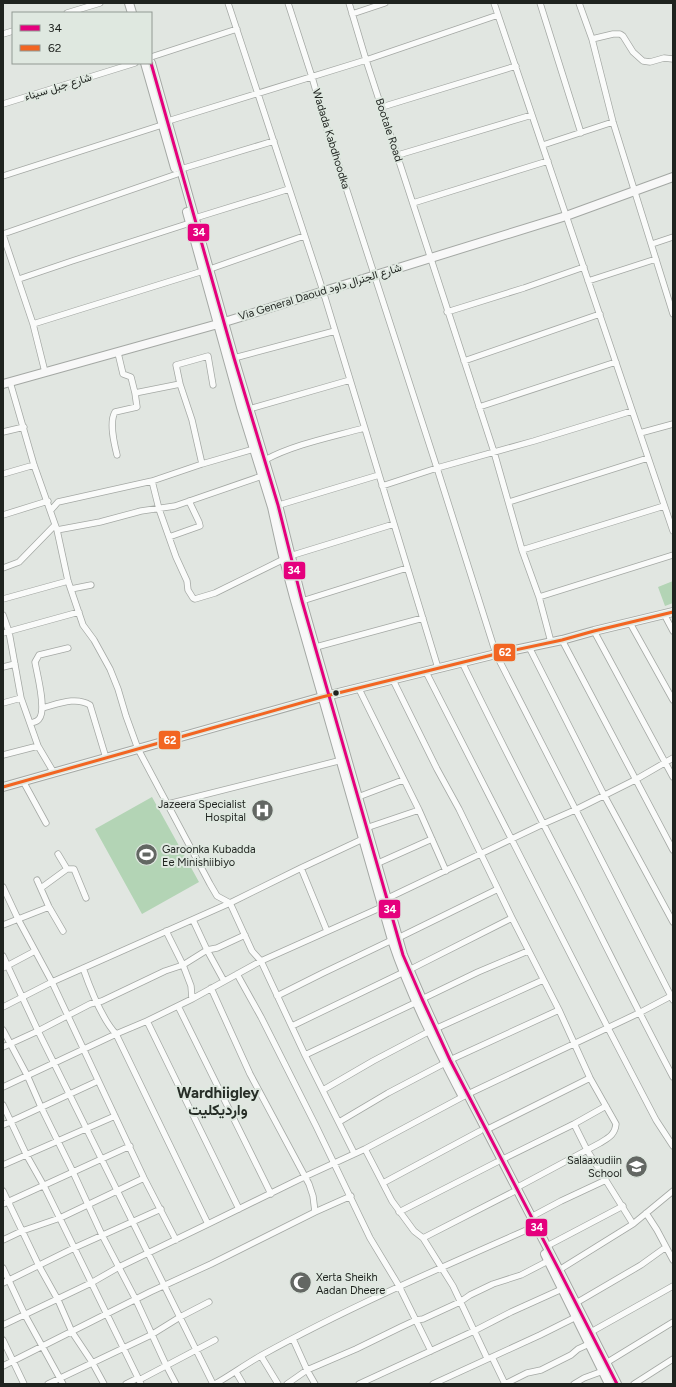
<svg xmlns="http://www.w3.org/2000/svg" width="676" height="1387" font-family="Figtree,Vazirmatn,sans-serif">
<rect width="100%" height="100%" fill="#e1e6e1"/>
<path fill="#b3d4b5" d="M673 581V603L665 606 658 587Z
M152 797 199 882 142 914 95 829Z"/>
<g fill="none" stroke-linecap="round" stroke-linejoin="round">
<defs>
<path id="street" d="M228 3 323 291 438 668
M288 3 312 77 326 126 437 468 496 654 673 1000
M349 3 366 60 494 452 522 550 539 597 551 642
M494 3 673 531
M540 3 581 133
M579 3 592 39 613 122 673 314
M67 13 100 3
M352 14 385 3
M3 34 13 31
M592 39 613 34H620L623 36 633 52 643 61 650 62 664 58 673 59
M151 57 237 29
M3 104 135 63
M382 107 516 66
M168 121 366 60 498 15
M543 145 613 122
M398 155 532 115
M181 169 274 141
M3 176 162 125
M413 203 548 161
M195 218 289 189
M3 234 177 174
M3 235 33 324 45 372
M652 244 673 237
M210 269 304 236
M19 279 72 261 190 223
M588 281 656 259
M447 312 524 288 584 267
M33 324 203 271
M118 353 123 374 131 377 135 393
M234 358 335 331
M464 361 600 314
M10 382 34 465 57 530 68 581 83 625 94 640 110 669 118 689 126 716 138 749 210 884 217 896 230 903 252 951 261 961 305 1055 354 1153
M479 407 616 362
M249 409 350 380
M3 432 24 427
M640 433 673 424
M117 455C114 443 109 422 115 412L137 407 135 393 180 384
M265 460C295 444 332 437 364 428
M202 464 192 420 180 384 176 365 208 356 213 385
M3 474 34 465
M152 481 159 509 176 557 187 581 188 590 193 598 195 599 215 593 284 559
M382 486 437 468 534 441 632 411
M509 502 648 458
M276 506 379 475
M51 510 58 502 152 481 202 464 257 448
M3 515 48 501
M57 530 100 522 141 511 175 506 262 476
M169 537 200 526 199 522 189 501
M522 550 664 506
M290 556 394 524
M3 568 19 562 55 525
M71 589 91 585
M539 597 673 555
M3 599 68 581
M302 601 407 568
M664 614 673 631
M3 615 9 632 21 698 38 746 54 773
M630 623 673 700
M594 631 673 777
M3 633 79 612
M562 640 673 850
M316 647 423 618
M529 647 604 795 673 922
M462 662C499 739 538 814 577 889 609 952 640 1015 673 1077
M3 667 15 664
M426 672 608 1028 656 1120 673 1146
M393 680 437 769 459 809 512 918 559 1010 590 1078 616 1124C615 1135 608 1138 600 1143L516 1188
M359 689 419 810 446 871
M3 703 21 698
M42 708C58 704 76 696 90 705L106 758
M31 723C34 722 37 722 39 719 47 710 37 674 35 662L39 655 68 648
M3 755 38 746
M23 781 46 823
M358 797 403 780
M168 804 342 760
M366 828 419 810
M58 854 67 869H74L86 898
M376 864 432 839
M301 868 327 931
M37 880 49 907 63 931
M3 887 18 919 52 982 144 1178 176 1240
M41 888 67 869
M386 899 543 824 575 810 635 780 673 758
M193 920 207 950 224 981
M3 925 49 907
M166 931 183 965 191 986 192 999
M398 938 498 889
M3 956 38 1031 213 1384
M3 968 35 951
M83 968C90 988 102 1019 116 1034L208 1224
M409 970 512 918
M237 974 261 1017 316 1126 370 1238 399 1286 431 1351
M211 988 250 1074 309 1184 313 1196 315 1212
M277 996 323 973 392 940
M422 999 478 972 528 951
M178 1006 271 1194
M3 1007 52 982 230 903 301 868 365 838
M147 1021 239 1209
M292 1026 404 972
M435 1029 543 980
M3 1030 27 1075 41 1107 73 1172 102 1235 136 1300 166 1365 176 1384
M3 1047 38 1031 90 1004 102 1001 165 971 183 965 207 950 217 948 245 935
M305 1055 417 1002
M450 1060 559 1010
M3 1087 116 1034 147 1021 192 999 261 961 382 907
M323 1090 373 1061 430 1031
M3 1105 27 1156 44 1186 141 1384
M339 1122 388 1093 445 1063
M574 1124 587 1150 633 1224
M3 1125 98 1081
M486 1130 590 1078
M365 1149 392 1201 414 1231 423 1238 453 1286 487 1358
M501 1160 574 1124 606 1106
M3 1165 115 1116
M383 1183 480 1131
M3 1191 39 1266 58 1300 72 1332 92 1362 104 1384
M3 1204 130 1146
M399 1212 497 1162
M646 1213 657 1230 673 1260
M531 1217 561 1201 606 1180
M423 1238 513 1192
M3 1240 22 1231 60 1218 144 1178
M547 1246 623 1206
M3 1268 25 1315 63 1384
M559 1270 633 1224 673 1191
M3 1283 74 1248 161 1209
M576 1303 641 1265 666 1247
M3 1325 91 1283 119 1267 208 1224 304 1177 365 1149 468 1094 639 1013 673 995
M591 1332 673 1286
M293 1339 307 1370 315 1384
M3 1340 24 1384
M261 1356 278 1384
M492 1357 505 1384
M606 1363 673 1322
M3 1366 150 1292 211 1264 315 1212 351 1196
M236 1372 243 1384
M48 1384 151 1335 180 1317 209 1302
M126 1384 138 1378 141 1379 215 1340
M215 1384C231 1375 246 1364 262 1355 349 1307 440 1268 531 1228
M287 1384 307 1370 356 1349 401 1327 416 1320 423 1319 460 1302 470 1295 493 1284 521 1275 548 1261
M359 1384 474 1331 511 1312 562 1289
M433 1384 540 1335 576 1317
M505 1384 527 1373 541 1370 571 1355 578 1349 591 1343
M574 1384 584 1378 603 1371
M634 1384 673 1359"/>
<path id="secondary" d="M129 3 132 13
M145 63 175 168
M151 63 234 358 278 505 302 601 403 955 422 999 450 1060 559 1270 617 1384
M187 212 241 407 272 507 282 552 294 597 392 940C410 994 436 1045 462 1095
M3 384 218 324 566 216 673 177
M3 787 322 697 496 654 562 640 594 631 673 612
M545 1254 609 1384"/>
</defs>
<use href="#street" stroke="#a4a8a4" stroke-width="7"/>
<use href="#secondary" stroke="#a4a8a4" stroke-width="10"/>
<use href="#street" stroke="#fafbfa" stroke-width="5.5"/>
<use href="#secondary" stroke="#f8f8f8" stroke-width="8"/>
<defs>
<path id="bus-1" d="M151 63 234 358 278 505 302 601 403 955 422 999 450 1060 559 1270 617 1384"/>
<path id="bus-2" d="M3 787 322 697 496 654 562 640 594 631 673 612"/>
</defs>
<use href="#bus-1" stroke="#dfe8e0" stroke-width="6"/>
<use href="#bus-2" stroke="#dfe8e0" stroke-width="6"/>
<use href="#bus-1" stroke="#e5007d" stroke-width="3"/>
<use href="#bus-2" stroke="#f26522" stroke-width="3"/>
</g>
<defs>
<symbol id="hospital-disc" viewBox="-11 -11 22 22"><circle r="9.5" fill="#636763" stroke="#dfe8e0"/><path d="M-5-5h3v3.5h4V-5h3V5h-3V1.5h-4V5h-3Z" fill="#fff"/></symbol>
<symbol id="stadium-disc" viewBox="-11 -11 22 22"><circle r="9.5" fill="#636763" stroke="#dfe8e0"/><path d="M0-5a6.5 5 0 1 0 0 10a6.5 5 0 1 0 0-10ZM-3.5-1.8h7v3.6h-7Z" fill="#fff"/></symbol>
<symbol id="school-disc" viewBox="-11 -11 22 22"><circle r="9.5" fill="#636763" stroke="#dfe8e0"/><path d="M0-5L7-2L0 1L-7-2ZM-4 1L0 2.5L4 1V4Q0 6-4 4Z" fill="#fff"/></symbol>
<symbol id="mosque-disc" viewBox="-11 -11 22 22"><circle r="9.5" fill="#636763" stroke="#dfe8e0"/><path d="M3.5-4.9A6 6 0 1 0 3.5 4.9A5 5 0 1 1 3.5-4.9Z" fill="#fff"/></symbol>
</defs>
<g fill-rule="evenodd">
<use href="#hospital-disc" x="250" y="798" width="25" height="25"/>
<use href="#stadium-disc" x="134" y="842" width="25" height="25"/>
<use href="#school-disc" x="624" y="1154" width="25" height="25"/>
<use href="#mosque-disc" x="288" y="1270" width="25" height="25"/>
</g>
<circle fill="#1f231f" stroke="#dfe8e0" stroke-width="1.5" cx="336" cy="693" r="3.5"/>
<g text-anchor="middle" dominant-baseline="central" stroke-width="4" stroke-linejoin="round" paint-order="stroke">
<g font-size="11" fill="#1f231f" stroke="#dfe8e0">
<text transform="translate(58 87) rotate(-17)">شارع جبل سيناء</text>
<text transform="translate(389 130) rotate(72)">Bootale Road</text>
<text transform="translate(331 139) rotate(73)">Wadada Kabdhoodka</text>
<text transform="translate(320 292) rotate(-17)">Via General Daoud شارع الجنرال داود</text>
</g>
<g font-size="11" fill="#1f231f" stroke="#dfe8e0" text-anchor="end">
<text x="246" y="804">Jazeera Specialist<tspan x="246" dy="13">Hospital</tspan></text>
<text x="162" y="849" text-anchor="start">Garoonka Kubadda<tspan x="162" dy="13">Ee Minishiibiyo</tspan></text>
<text x="622" y="1160">Salaaxudiin<tspan x="622" dy="13">School</tspan></text>
<text x="316" y="1277" text-anchor="start">Xerta Sheikh<tspan x="316" dy="13">Aadan Dheere</tspan></text>
</g>
<g font-size="15" font-weight="bold" fill="#272e27" stroke="#dfe8e0">
<text x="218" y="1093">Wardhiigley<tspan x="218" dy="17">وارديكليت</tspan></text>
</g>
</g>
<g stroke="#dfe8e0" stroke-width="1.5">
<rect x="187" y="223" width="23" height="19" rx="4" fill="#e5007d"/>
<rect x="283" y="561" width="23" height="19" rx="4" fill="#e5007d"/>
<rect x="493" y="643" width="23" height="19" rx="4" fill="#f26522"/>
<rect x="158" y="730" width="23" height="20" rx="4" fill="#f26522"/>
<rect x="378" y="899" width="23" height="20" rx="4" fill="#e5007d"/>
<rect x="525" y="1218" width="23" height="19" rx="4" fill="#e5007d"/>
</g>
<g font-size="11" text-anchor="middle" font-weight="bold" fill="#fff">
<text x="199" y="236">34</text>
<text x="294" y="574">34</text>
<text x="505" y="656">62</text>
<text x="170" y="744">62</text>
<text x="390" y="913">34</text>
<text x="537" y="1231">34</text>
</g>
<rect width="676" height="1387" fill="none" stroke="#1f231f" stroke-width="8"/>
<rect x="12" y="12" width="140" height="52" fill="#dfe8e0" stroke="#929993"/>
<rect x="20" y="25" width="20" height="6" fill="#e5007d" stroke="#929993"/>
<text x="48" y="32" font-size="12" fill="#1f231f">34</text>
<rect x="20" y="45" width="20" height="6" fill="#f26522" stroke="#929993"/>
<text x="48" y="52" font-size="12" fill="#1f231f">62</text>
</svg>
